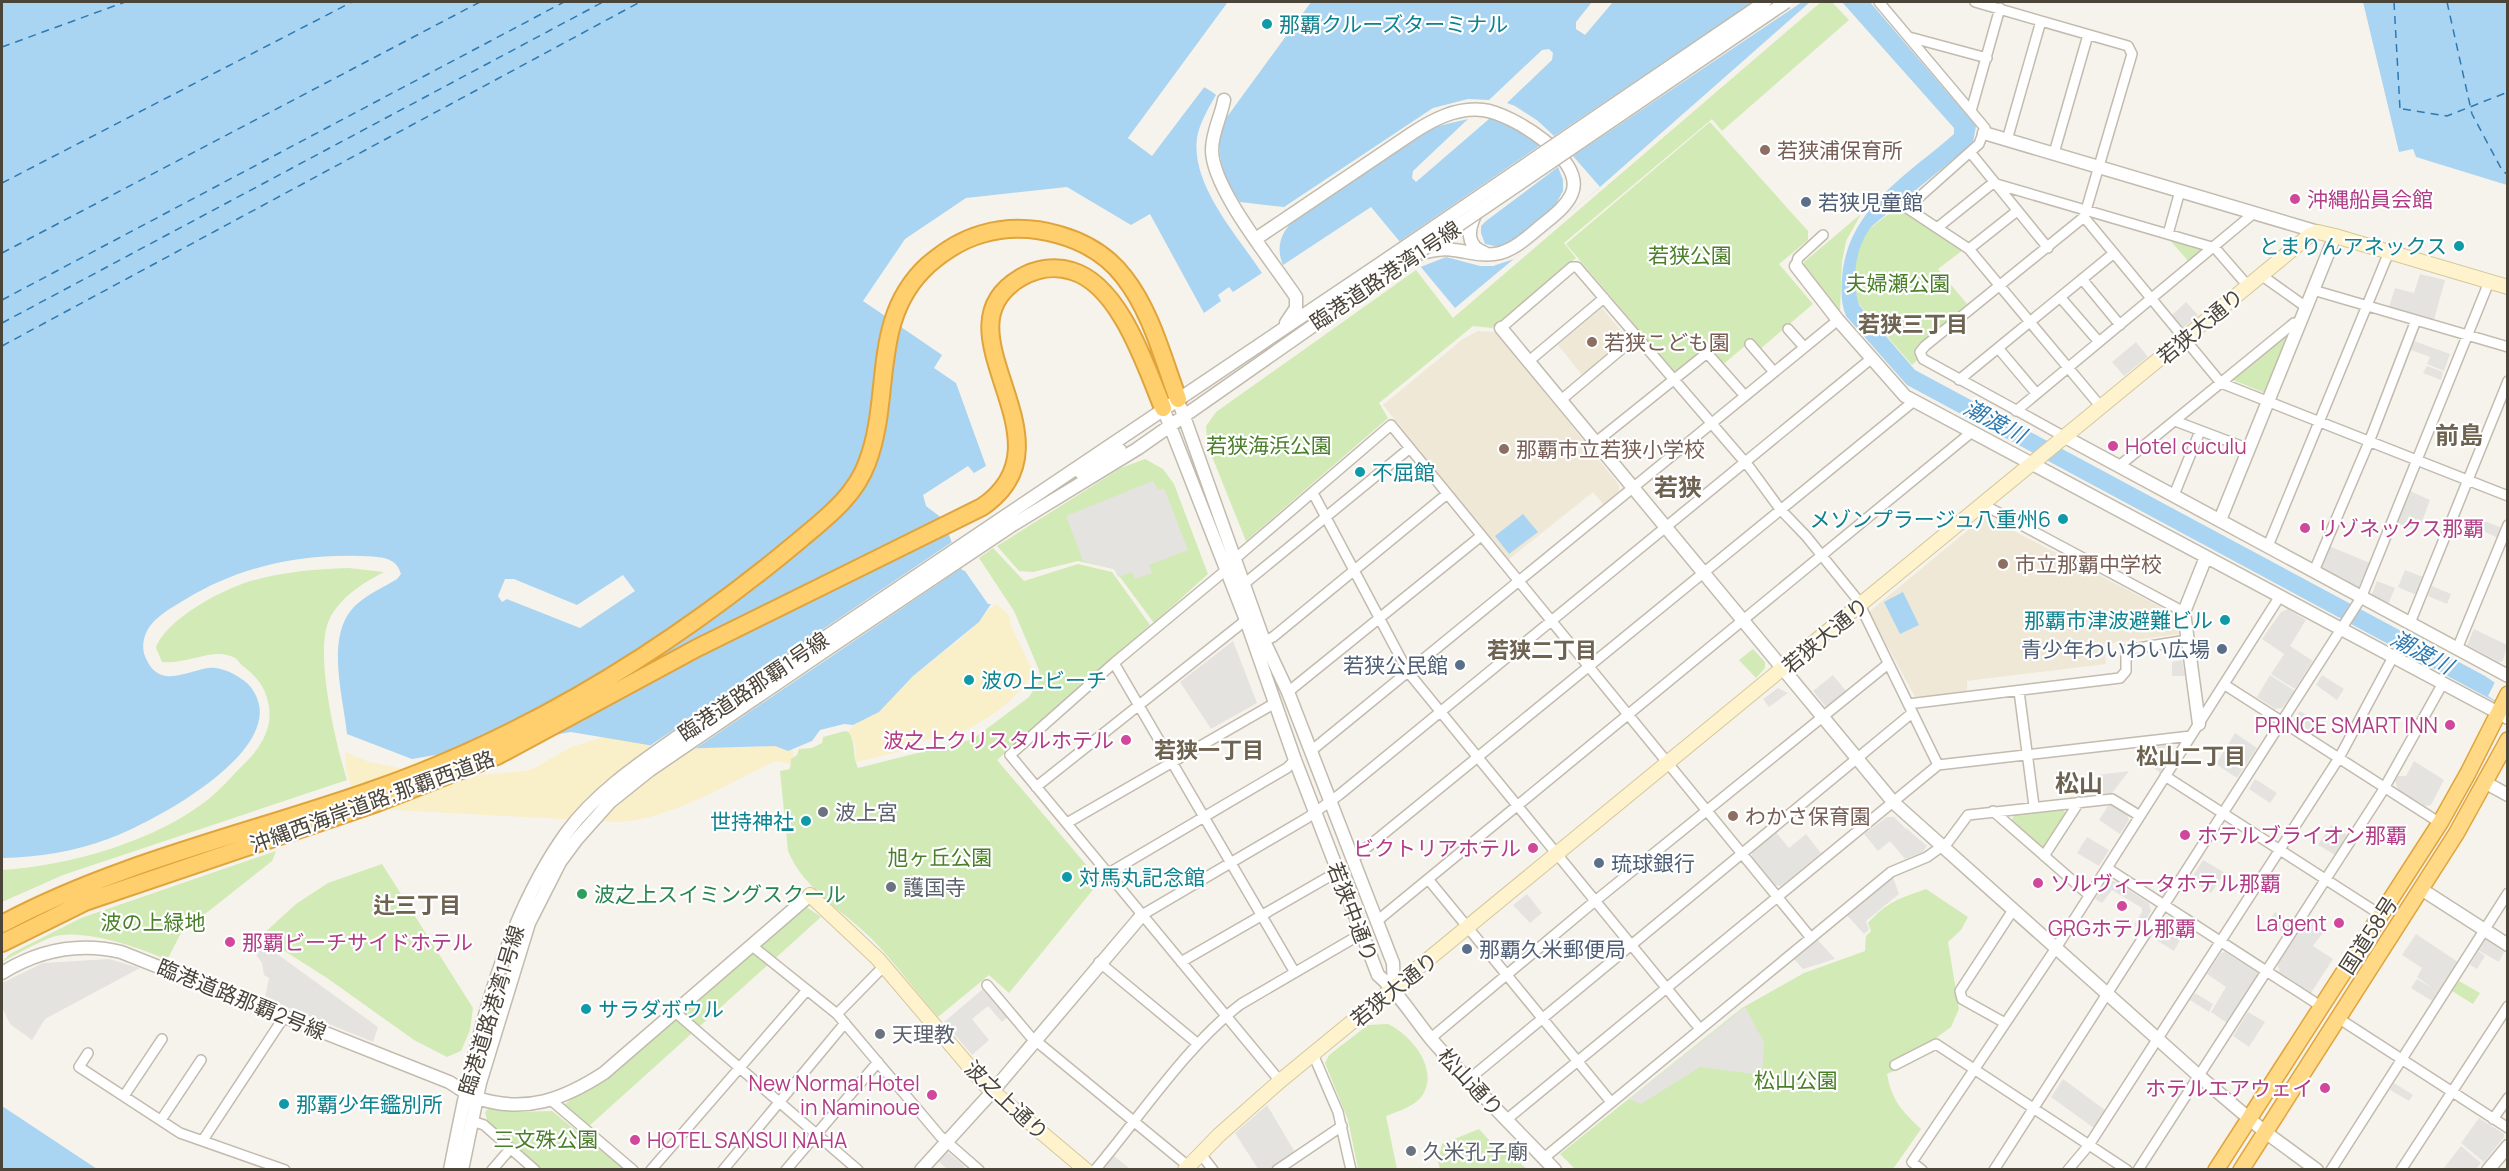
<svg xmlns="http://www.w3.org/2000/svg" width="2509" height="1171" font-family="Manrope,'Noto Sans JP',sans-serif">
<rect width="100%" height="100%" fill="#f6f3ec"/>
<path fill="#efe8d6" d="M1602 308 1627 338 1582 375 1558 345Z
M1478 331 1496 332 1619 485V491L1604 505 1593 492 1508 560 1383 405 1463 339Z
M1985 516 2176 615 2179 634 2104 644 2106 664 1967 681V692L1915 697 1869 612Z"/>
<path fill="#d2eab5" d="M1821 2H1832L1849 20 1722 131 1712 119 1564 243 1576 258 1492 328 1473 326 1379 403 1388 418 1246 541 1207 444 1206 426 1216 412 1416 270 1453 318Z
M1710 122 1808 231V240L1779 264 1813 304 1759 350 1751 341 1721 366 1705 349 1680 369 1674 371 1566 244Z
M1897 208 1963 250 1938 269 1967 304 1918 345 1916 352 1918 359 1912 365 1858 303C1853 284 1853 254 1864 236 1871 225 1887 216 1897 208Z
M1861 214 1846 241 1842 262 1840 311 1804 268V262Z
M2168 238 2205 247 2190 263Z
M2286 337 2265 393 2233 380Z
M1145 459 1163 469 1174 484 1208 574 1154 623 1114 569 1078 561 1033 572 1019 571 997 546 1121 468Z
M993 548 1024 581 1078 564 1112 572 1150 625 997 760 1100 881 1009 993 989 975 938 1017C916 992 896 964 873 940 844 911 804 890 788 851L780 771 790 769 791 759 797 755 799 749 812 748 822 743 823 737 845 731 849 732C856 744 852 755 858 768L973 739 1029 697 1040 680 1039 670 1014 611 979 558Z
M348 568 384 572C363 583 340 597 329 620 314 653 336 745 347 780L63 875 2 902V870C69 866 157 841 210 798 219 790 228 781 236 772 255 754 273 734 269 707 266 688 258 678 243 666 240 664 237 658 233 657 214 647 185 665 162 662L156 648C166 619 223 589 251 581 282 572 316 569 348 568Z
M1753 649 1765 662V668L1756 678 1739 660Z
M2063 808 2066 815 2047 846 2039 847 2011 822 2014 815Z
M276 851 272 861 181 933 167 960C139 947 85 929 56 936 41 940 15 955 2 962L10 954 81 918Z
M382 864 473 1008 470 1030 461 1051 447 1057 414 1040 327 978 261 936 296 904 328 883Z
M1926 889 1968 917 1961 930 1948 942 1959 1009 1951 1027 1924 1047 1893 1063 1894 1071 1887 1074C1892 1101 1902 1111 1921 1129L1893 1169 1576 1170 1560 1154 1742 1008 1804 973 1865 951 1866 936 1871 931 1868 923C1887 902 1900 898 1926 889Z
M805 906 821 917 589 1126 564 1105 633 1052Z
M2459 981 2480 993 2473 1004 2452 991Z
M1388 1024C1411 1035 1440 1069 1422 1096 1414 1107 1398 1111 1386 1116L1397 1169H1358L1348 1120 1325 1063 1329 1055 1368 1025Z
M489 1108 516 1112 552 1111 624 1169H542L488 1123 485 1112Z
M1479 1129 1498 1150 1514 1146 1523 1154 1521 1164 1527 1169H1440L1438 1162 1442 1144Z"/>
<path fill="#f9efc9" d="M997 604 1008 614 1011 621 1009 622 1033 672C1013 707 971 732 934 740L933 738 913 743 914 748 856 762 855 744 849 732 853 725 879 712 913 676 959 640 979 622 990 608Z
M607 736 672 749 775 746 788 751 792 748 794 757 791 759 790 764 775 761C724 785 675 818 618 822L378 809 355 797 346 770 345 752 369 762 442 776 484 775 531 770 571 747Z"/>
<path fill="#e5e3e0" d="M2420 274 2445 280 2434 320 2389 307 2395 288 2414 293Z
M2186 302 2198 315 2183 328 2172 315Z
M2414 341 2450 354 2444 371 2427 364 2430 357 2411 350Z
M2136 342 2148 357 2124 376 2112 362Z
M2427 366 2443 372 2441 380 2423 373Z
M1153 481 1158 490 1164 488 1188 550 1149 565 1152 573 1135 579 1132 572 1118 577 1114 569 1083 561 1066 516Z
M2410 491 2430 500 2418 532 2397 523Z
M2482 520 2502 528 2498 538 2479 529Z
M2329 546 2370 563 2358 588 2319 571Z
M2405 570 2423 577 2416 595 2398 587Z
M2377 581 2395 588 2388 605 2371 596Z
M2432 586 2451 594 2447 604 2428 596Z
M2288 609 2306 620 2290 646 2313 661 2295 689 2271 674 2284 654 2262 639 2281 612Z
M2474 629 2507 645 2503 661 2499 662 2467 645Z
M1233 641 1257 703 1211 729 1180 682Z
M2182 660 2185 676H2172V662Z
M1833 675 1846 691 1826 707 1813 691Z
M2270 675 2295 691 2282 708 2275 709 2257 697Z
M2322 675 2344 689 2337 700 2316 685Z
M1778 688 1788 693 1769 707 1763 699Z
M2300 711 2320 724 2312 736 2291 722Z
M2235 733 2257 748 2237 778 2216 764Z
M2170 744 2173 752 2161 773 2139 759 2141 747Z
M2414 761 2444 780 2431 805 2425 806 2398 790 2395 781 2398 776H2406Z
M2129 771 2112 793 2100 794 2098 775Z
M2255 779 2277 793 2270 803 2249 789Z
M2110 803 2127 813 2129 820 2120 834 2099 820Z
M1887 817H1894L1905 828 1901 831 1906 828 1927 846 1923 852 1905 859 1890 841 1878 851 1864 834Z
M2331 825 2349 836 2335 855 2318 845Z
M1776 832 1789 848 1806 834 1821 853 1781 886 1773 885 1751 859 1753 850Z
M2087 837 2109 850 2099 866 2077 853Z
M2203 860 2225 873 2211 893 2190 880Z
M1893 877 1899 894 1866 921 1869 930 1864 934 1846 914Z
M2106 881H2114L2149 903 2151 911 2140 929 2134 925 2142 912V908L2112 890 2102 903 2095 899Z
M1527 894 1542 913 1530 923 1513 905Z
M2275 912 2292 923 2284 933 2268 923Z
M2167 916 2186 929 2174 951 2153 938Z
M2308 918 2326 929 2313 946 2333 959 2311 993 2280 972 2277 964Z
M2416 934 2458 962 2432 1001 2411 988 2417 979 2432 988 2417 977 2422 968 2402 955Z
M255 938 378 1027 373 1042 265 998 269 978 264 975 262 963 248 943Z
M2484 938 2505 950 2499 962 2478 950Z
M1817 939 1835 959 1803 969 1793 958Z
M2478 951 2485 956 2477 969 2470 965Z
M2225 952 2257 972V978L2227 1023 2211 1012 2226 987 2207 974 2221 953Z
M109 959 140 968 45 1019 32 1040 10 1024 2 1007V983L43 963Z
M984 988 1009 1016 1002 1022 988 1006 972 1019 989 1040 972 1055 944 1022Z
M2195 993 2213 1004 2209 1012 2190 1000Z
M1745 1007 1764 1042 1762 1075 1700 1067 1641 1104 1629 1099Z
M2248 1012 2265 1022 2249 1047 2233 1036Z
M2063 1079 2105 1110 2094 1128 2051 1097Z
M2394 1083 2413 1095 2409 1101 2390 1090Z
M1267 1105 1296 1154 1269 1169H1258L1235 1133Z
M2479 1118 2504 1134V1137L2484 1162 2461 1143Z
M2461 1146 2481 1163 2476 1169H2443Z
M946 1151 965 1166 962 1169H947L938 1161Z
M1114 1156 1130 1169H1102Z"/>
<path fill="#a9d4f2" d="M2 2H1228L1128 138 1152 155 1205 86 1216 95C1209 107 1202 119 1198 133 1187 181 1237 235 1262 273L1233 292 1229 287 1218 295 1221 301 1204 313 1150 214 1131 225 1067 187 966 198 905 239 863 301 942 355 934 368 956 383 986 466 974 473 968 466 923 495 926 506 943 519 962 570 965 571 988 604H991L979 622 913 676 879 712 853 725 844 724 820 730 812 741 788 751 775 746 672 749 571 732 412 759 347 734C343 695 324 633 357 604 368 594 384 587 397 579L401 574C396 555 376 557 360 556 298 554 239 567 186 599 174 606 158 615 150 626 144 634 141 647 145 656 160 695 194 665 216 668 228 670 239 676 248 684 303 744 150 824 108 839 73 852 39 857 2 858Z
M1311 2H1810L1600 187 1455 308 1371 207 1283 265C1276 248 1280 234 1293 221L1284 207 1240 202C1222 175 1214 153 1224 121Z
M1842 2H1870L1976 126 1973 143 1872 226C1855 247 1851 279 1859 305L1915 370 2485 676 2507 691V708L1907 385 1846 316C1841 304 1841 291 1842 279 1846 210 1906 176 1954 134V128Z
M2363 2H2507V185L2416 157 2413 149 2399 152Z
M1523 514 1538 532 1509 554 1495 536Z
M1903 592 1919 625 1900 634 1884 602Z
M2 1106 97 1169H2Z"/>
<path fill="#f6f3ec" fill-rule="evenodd" d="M1228 2H1231L1132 137 1151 151 1203 84 1218 92 1219 96 1204 87 1152 156 1128 138Z
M1308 2H1311L1232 107 1229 105Z
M1592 2H1613L1585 35 1576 29V22Z
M1753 2H1802L1573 156 1600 187 1514 259 1493 266H1480L1446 257 1418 268 1397 243 1539 146 1533 140 1497 119H1489L1416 182 1412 178 1413 171 1468 119 1434 127 1293 222 1284 207 1433 108 1468 99 1489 100 1542 50 1549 49 1553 53 1552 60 1507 103 1515 106 1538 121 1554 136ZM1558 167 1563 180V191L1551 213 1512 242 1499 247 1485 244 1481 233V226L1486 221Z
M955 540 956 550 963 567 692 751 672 752 648 747Z
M623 575 635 591 580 628 507 599 502 602 498 596 505 579H514L577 605Z
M2495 682 2507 689 2502 705 2488 696Z"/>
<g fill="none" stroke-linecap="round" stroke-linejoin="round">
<path stroke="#2e7ab2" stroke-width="1.5" stroke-dasharray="8 6" stroke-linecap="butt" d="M2394 2 2400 109
M2447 2 2472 114 2503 172 2508 174
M2 47 125 2
M2403 109 2447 116 2508 92
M2 183 352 2
M2 253 480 2
M2 300 564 2
M2 323 603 2
M2 346 640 2"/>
<defs>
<path id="minor" d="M1879 2 1985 128 1979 144 1907 208 1969 249 2101 407
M1975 2 2128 46 2132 54 2084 217 1925 346 1920 352 1923 359 2065 437
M1909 37 1987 58
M1971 111 2000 8
M2007 140 2041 21
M1970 152 2048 248
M2054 153 2088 35
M2084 217 2221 383 2508 496
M1937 228 1993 183 2215 248 2248 286
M2168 234 2180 191
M1969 249 2017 211
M1796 266 1798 258 1823 235
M2261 275 2306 307
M2082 279 2120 325
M2313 290 2508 347
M2060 297 2099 342
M1501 328 1572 267H1577L1750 468 1780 509 1806 536 1857 599 1938 765
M1788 329 1804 347
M1750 344 1774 372
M1998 348 2036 393
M1529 361 1604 298
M1959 380 2114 253
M1561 400 1637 336
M2016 411 2254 213
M2175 421 2249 449
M1596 442 1707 353 1745 396
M2119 466 2294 323H2299
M1313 493 1408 672 1700 1029
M2174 495 2200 431
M1984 505 2184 612
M2268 546 2389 252
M1236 558 1391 425 1811 938
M1226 570 1114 663 1010 755 1280 1081
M2314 571 2369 442 2416 320
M1244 584 1410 448
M2410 623 2508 381
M1260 643 1273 637 1447 494
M2457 649 2508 525
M1114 663 1294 971
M2225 685 2440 823
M2019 691 2034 806
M1288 692 1481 536
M1908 704 2120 678 2126 671V650L2187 640
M1311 751 1838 320
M2165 776 2381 915
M1036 787 1246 620
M1993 811 2089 895
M1067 823 1275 703
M2044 856 2079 802
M1354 858 1914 401
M2107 868 2322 1007
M1109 873 1287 768 1295 760
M1428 879 1611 1102
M1142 915 1307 818 1339 795 1872 358
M1377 921 1973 431
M751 945 837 1014 940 1136 979 1170
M1099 962 1198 1044
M1181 962 1337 872
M987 985 1030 1036 1188 1166
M675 1012 858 1170
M837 1014 884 966
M2338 1018 2508 1128
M2005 1023 1962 999 1960 991 2013 910
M1431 1038 1595 901 1888 664
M88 1053 79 1067 180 1133 285 1170
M1313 1054 1338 1112 1351 1170
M1895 1065 1936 1044 2127 1170
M1468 1080 1912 713
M124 1096 162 1039
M552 1101 633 1170
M2493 1119 2508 1098
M161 1120 201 1060
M1506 1120 1938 765 2191 736
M472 1121 484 1125 535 1170
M203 1140 284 1017
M1200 1153 1213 1170
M1544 1158 1891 872 1927 857 1948 842 1968 815 2112 799 2140 816
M492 1170 511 1148
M651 1170 807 990
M723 1170 845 1023
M786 1170 878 1062
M1095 1170C1139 1118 1188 1044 1241 1004L1361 934
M1277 1170 1342 1126
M1922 1170 1912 1162 2056 948 2280 596
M1994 1170 2361 598 2489 282
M2068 1170 2089 1145 2339 758 2393 657
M2138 1170 2382 792 2443 683
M2331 1170 2508 893
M2401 1170 2508 1006"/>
<path id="tertiary" d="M1224 100C1221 117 1212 132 1212 150 1212 189 1273 262 1296 297V308L1286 323
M1984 133 2318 232
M1476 213C1468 229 1465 246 1485 253
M1257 238 1411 134C1432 120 1456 107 1483 110 1511 113 1586 159 1572 193 1567 206 1552 217 1541 226 1529 236 1515 249 1500 253 1484 257 1470 252 1454 250 1442 248 1430 251 1418 254
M1796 266 1838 320 1905 396 2508 718
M1501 328 1894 803 2199 1076 2265 1132 2317 1170
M1163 408 1246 620 1295 760 1378 975C1399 993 1413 1017 1431 1039 1470 1084 1513 1126 1555 1170
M1181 408 1264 641 1288 692 1393 963 1394 989
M2065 437 2508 676
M1081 473 1120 450
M2220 520 2335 236
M2199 724 2184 612 2206 557
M2486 783 2508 795
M2421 889 2508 945
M2 973C39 950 78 942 121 952L449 1082C458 1087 467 1095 477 1098 526 1114 564 1099 604 1073L810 895
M450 1170C472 1057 499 926 567 832 596 793 637 765 677 737L1390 257
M462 1170 480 1083 529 923 560 862 577 839 610 802 650 770 832 646 1011 526 1137 449 1397 267
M921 1170 992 1092 1142 915
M2488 1170 2508 1146"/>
<path id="secondary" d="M810 895 878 959 985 1085 1086 1170
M1185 1170 1219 1135 1280 1081 2310 235 2318 232 2335 236 2508 287"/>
<path id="trunk" d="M2216 1170 2440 823 2468 773 2508 694
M2241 1170 2456 834 2508 740"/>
<path id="motorway" d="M2 924C116 863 247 834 370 791 530 736 672 647 801 539 827 517 855 496 867 463 893 396 869 319 928 265 944 251 961 240 982 234 1030 220 1093 236 1124 277 1151 311 1163 359 1178 399
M2 943 85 902 377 803 497 756 697 648 982 507C1080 441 931 331 1020 278 1035 269 1054 265 1072 271 1120 285 1146 367 1163 408"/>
</defs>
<use href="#minor" stroke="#c2bbae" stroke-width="12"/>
<use href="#tertiary" stroke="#c2bbae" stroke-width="15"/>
<use href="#secondary" stroke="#d6c79b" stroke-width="16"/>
<use href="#trunk" stroke="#e0a43c" stroke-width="18"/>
<use href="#motorway" stroke="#e0a43c" stroke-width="20"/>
<use href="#minor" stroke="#fff" stroke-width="9"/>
<use href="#tertiary" stroke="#fff" stroke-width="12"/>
<use href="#secondary" stroke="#fff3cd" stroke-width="14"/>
<use href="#trunk" stroke="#ffd985" stroke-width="15"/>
<use href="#motorway" stroke="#ffcf6e" stroke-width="16"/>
<defs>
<path id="tertiary-bridge" d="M1390 257 1765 2
M1397 267 1786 2"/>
</defs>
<use href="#tertiary-bridge" stroke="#c2bbae" stroke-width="15" stroke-linecap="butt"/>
<use href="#tertiary-bridge" stroke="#fff" stroke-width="12"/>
</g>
<g fill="#0f9aa8" stroke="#fff" stroke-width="2">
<circle cx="1267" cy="24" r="6"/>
<circle cx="2459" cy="246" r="6"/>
<circle cx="1360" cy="472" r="6"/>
<circle cx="2063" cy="519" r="6"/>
<circle cx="2225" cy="620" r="6"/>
<circle cx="969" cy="680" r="6"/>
<circle cx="806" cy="821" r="6"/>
<circle cx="1067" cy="877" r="6"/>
<circle cx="586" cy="1009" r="6"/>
<circle cx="284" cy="1104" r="6"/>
</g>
<g fill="#8d6e63" stroke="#fff" stroke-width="2">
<circle cx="1765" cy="150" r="6"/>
<circle cx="1592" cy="342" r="6"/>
<circle cx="1504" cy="449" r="6"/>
<circle cx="2003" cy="564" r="6"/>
<circle cx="1733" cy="816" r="6"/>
</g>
<g fill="#d1479c" stroke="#fff" stroke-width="2">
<circle cx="2295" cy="199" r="6"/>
<circle cx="2113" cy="446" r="6"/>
<circle cx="2305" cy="528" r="6"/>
<circle cx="2450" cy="725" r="6"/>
<circle cx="1126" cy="740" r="6"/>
<circle cx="2185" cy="835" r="6"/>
<circle cx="1533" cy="848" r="6"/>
<circle cx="2038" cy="883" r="6"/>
<circle cx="2122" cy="906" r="6"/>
<circle cx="2339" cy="923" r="6"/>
<circle cx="230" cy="942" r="6"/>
<circle cx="2325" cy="1088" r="6"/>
<circle cx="932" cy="1095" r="6"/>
<circle cx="635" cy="1140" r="6"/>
</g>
<g fill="#5c6f8a" stroke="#fff" stroke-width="2">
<circle cx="1806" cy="202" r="6"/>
<circle cx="2222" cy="649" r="6"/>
<circle cx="1460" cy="665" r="6"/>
<circle cx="1599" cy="863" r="6"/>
<circle cx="1467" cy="949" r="6"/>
</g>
<g fill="#6b7280" stroke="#fff" stroke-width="2">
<circle cx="823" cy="812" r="6"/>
<circle cx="891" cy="887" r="6"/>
<circle cx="880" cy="1034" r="6"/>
<circle cx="1411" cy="1151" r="6"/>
</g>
<circle fill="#2e9e5b" stroke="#fff" stroke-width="2" cx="582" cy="894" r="6"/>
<g text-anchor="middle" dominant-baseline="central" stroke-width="4.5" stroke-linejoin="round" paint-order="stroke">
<g font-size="21" fill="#0d838f" stroke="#fff" text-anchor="start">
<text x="1279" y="24">那覇クルーズターミナル</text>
<text x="2447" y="246" text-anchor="end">とまりんアネックス</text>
<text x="1372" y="472">不屈館</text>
<text x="2051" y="519" text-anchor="end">メゾンプラージュ八重州6</text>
<text x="2213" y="620" text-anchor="end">那覇市津波避難ビル</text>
<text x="981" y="680">波の上ビーチ</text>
<text x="794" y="821" text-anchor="end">世持神社</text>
<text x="1079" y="877">対馬丸記念館</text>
<text x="598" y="1009">サラダボウル</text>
<text x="296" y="1104">那覇少年鑑別所</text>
</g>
<g font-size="21" fill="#785e54" stroke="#fff" text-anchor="start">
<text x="1777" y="150">若狭浦保育所</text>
<text x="1604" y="342">若狭こども園</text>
<text x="1516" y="449">那覇市立若狭小学校</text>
<text x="2015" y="564">市立那覇中学校</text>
<text x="1745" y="816">わかさ保育園</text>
</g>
<g font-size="21" fill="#b23c85" stroke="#fff" text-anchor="start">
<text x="2307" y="199">沖縄船員会館</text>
<text x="2125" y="446">Hotel cuculu</text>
<text x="2317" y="528">リゾネックス那覇</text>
<text x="2438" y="725" text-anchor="end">PRINCE SMART INN</text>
<text x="1114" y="740" text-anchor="end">波之上クリスタルホテル</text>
<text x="2197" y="835">ホテルブライオン那覇</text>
<text x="1521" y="848" text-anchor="end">ビクトリアホテル</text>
<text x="2050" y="883">ソルヴィータホテル那覇</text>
<text x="2327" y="923" text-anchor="end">La'gent</text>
<text x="2122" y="928" text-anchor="middle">GRGホテル那覇</text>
<text x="242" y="942">那覇ビーチサイドホテル</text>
<text x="920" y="1083" text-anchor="end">New Normal Hotel<tspan x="920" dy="24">in Naminoue</tspan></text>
<text x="2313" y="1088" text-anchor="end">ホテルエアウェイ</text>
<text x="647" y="1140">HOTEL SANSUI NAHA</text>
</g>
<g font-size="21" fill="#4e5e75" stroke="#fff" text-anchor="start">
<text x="1818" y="202">若狭児童館</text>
<text x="2210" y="649" text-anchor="end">青少年わいわい広場</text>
<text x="1448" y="665" text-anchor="end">若狭公民館</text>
<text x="1611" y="863">琉球銀行</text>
<text x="1479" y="949">那覇久米郵便局</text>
</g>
<g font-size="21" fill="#4a7f2a" stroke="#fff">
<text x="1690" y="255">若狭公園</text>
<text x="1898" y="283">夫婦瀬公園</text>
<text x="1269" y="445">若狭海浜公園</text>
<text x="940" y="857">旭ヶ丘公園</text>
<text x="153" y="922">波の上緑地</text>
<text x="1796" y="1080">松山公園</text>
<text x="546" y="1139">三文殊公園</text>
</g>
<g font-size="21" fill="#4b4439" stroke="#fff">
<text transform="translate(1385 275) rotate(-34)">臨港道路港湾1号線</text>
<text transform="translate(2200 326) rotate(-40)">若狭大通り</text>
<text transform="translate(1825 635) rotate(-40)">若狭大通り</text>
<text transform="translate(753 686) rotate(-34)">臨港道路那覇1号線</text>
<text transform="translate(372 801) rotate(-20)">沖縄西海岸道路;那覇西道路</text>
<text transform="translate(1353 912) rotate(69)">若狭中通り</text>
<text transform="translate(2368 935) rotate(-57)">国道58号</text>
<text transform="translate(1394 989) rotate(-39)">若狭大通り</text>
<text transform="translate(242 999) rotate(22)">臨港道路那覇2号線</text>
<text transform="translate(491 1010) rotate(-73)">臨港道路港湾1号線</text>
<text transform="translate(1471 1082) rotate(47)">松山通り</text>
<text transform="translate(1007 1100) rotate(43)">波之上通り</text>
</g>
<g font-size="21" fill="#5b616d" stroke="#fff" text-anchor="start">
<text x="835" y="812">波上宮</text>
<text x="903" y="887">護国寺</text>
<text x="892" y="1034">天理教</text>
<text x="1423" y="1151">久米孔子廟</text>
</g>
<g font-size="21" fill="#27864d" stroke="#fff" text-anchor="start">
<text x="594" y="894">波之上スイミングスクール</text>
</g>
<g font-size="22" font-weight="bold" fill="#6e6250" stroke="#fff">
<text x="1913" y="324">若狭三丁目</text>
<text x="1542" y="650">若狭二丁目</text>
<text x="1209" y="750">若狭一丁目</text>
<text x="2191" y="756">松山二丁目</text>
<text x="417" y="905">辻三丁目</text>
</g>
<g font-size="22" font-style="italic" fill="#2e7ab2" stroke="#fff">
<text transform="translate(1995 421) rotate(28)">潮渡川</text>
<text transform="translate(2422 652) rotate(28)">潮渡川</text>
</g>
<g font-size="24" font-weight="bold" fill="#6e6250" stroke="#fff">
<text x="2459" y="434">前島</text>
<text x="1678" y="486">若狭</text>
<text x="2079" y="782">松山</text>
</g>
</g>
<rect width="2509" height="1171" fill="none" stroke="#4b4439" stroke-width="6"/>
</svg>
